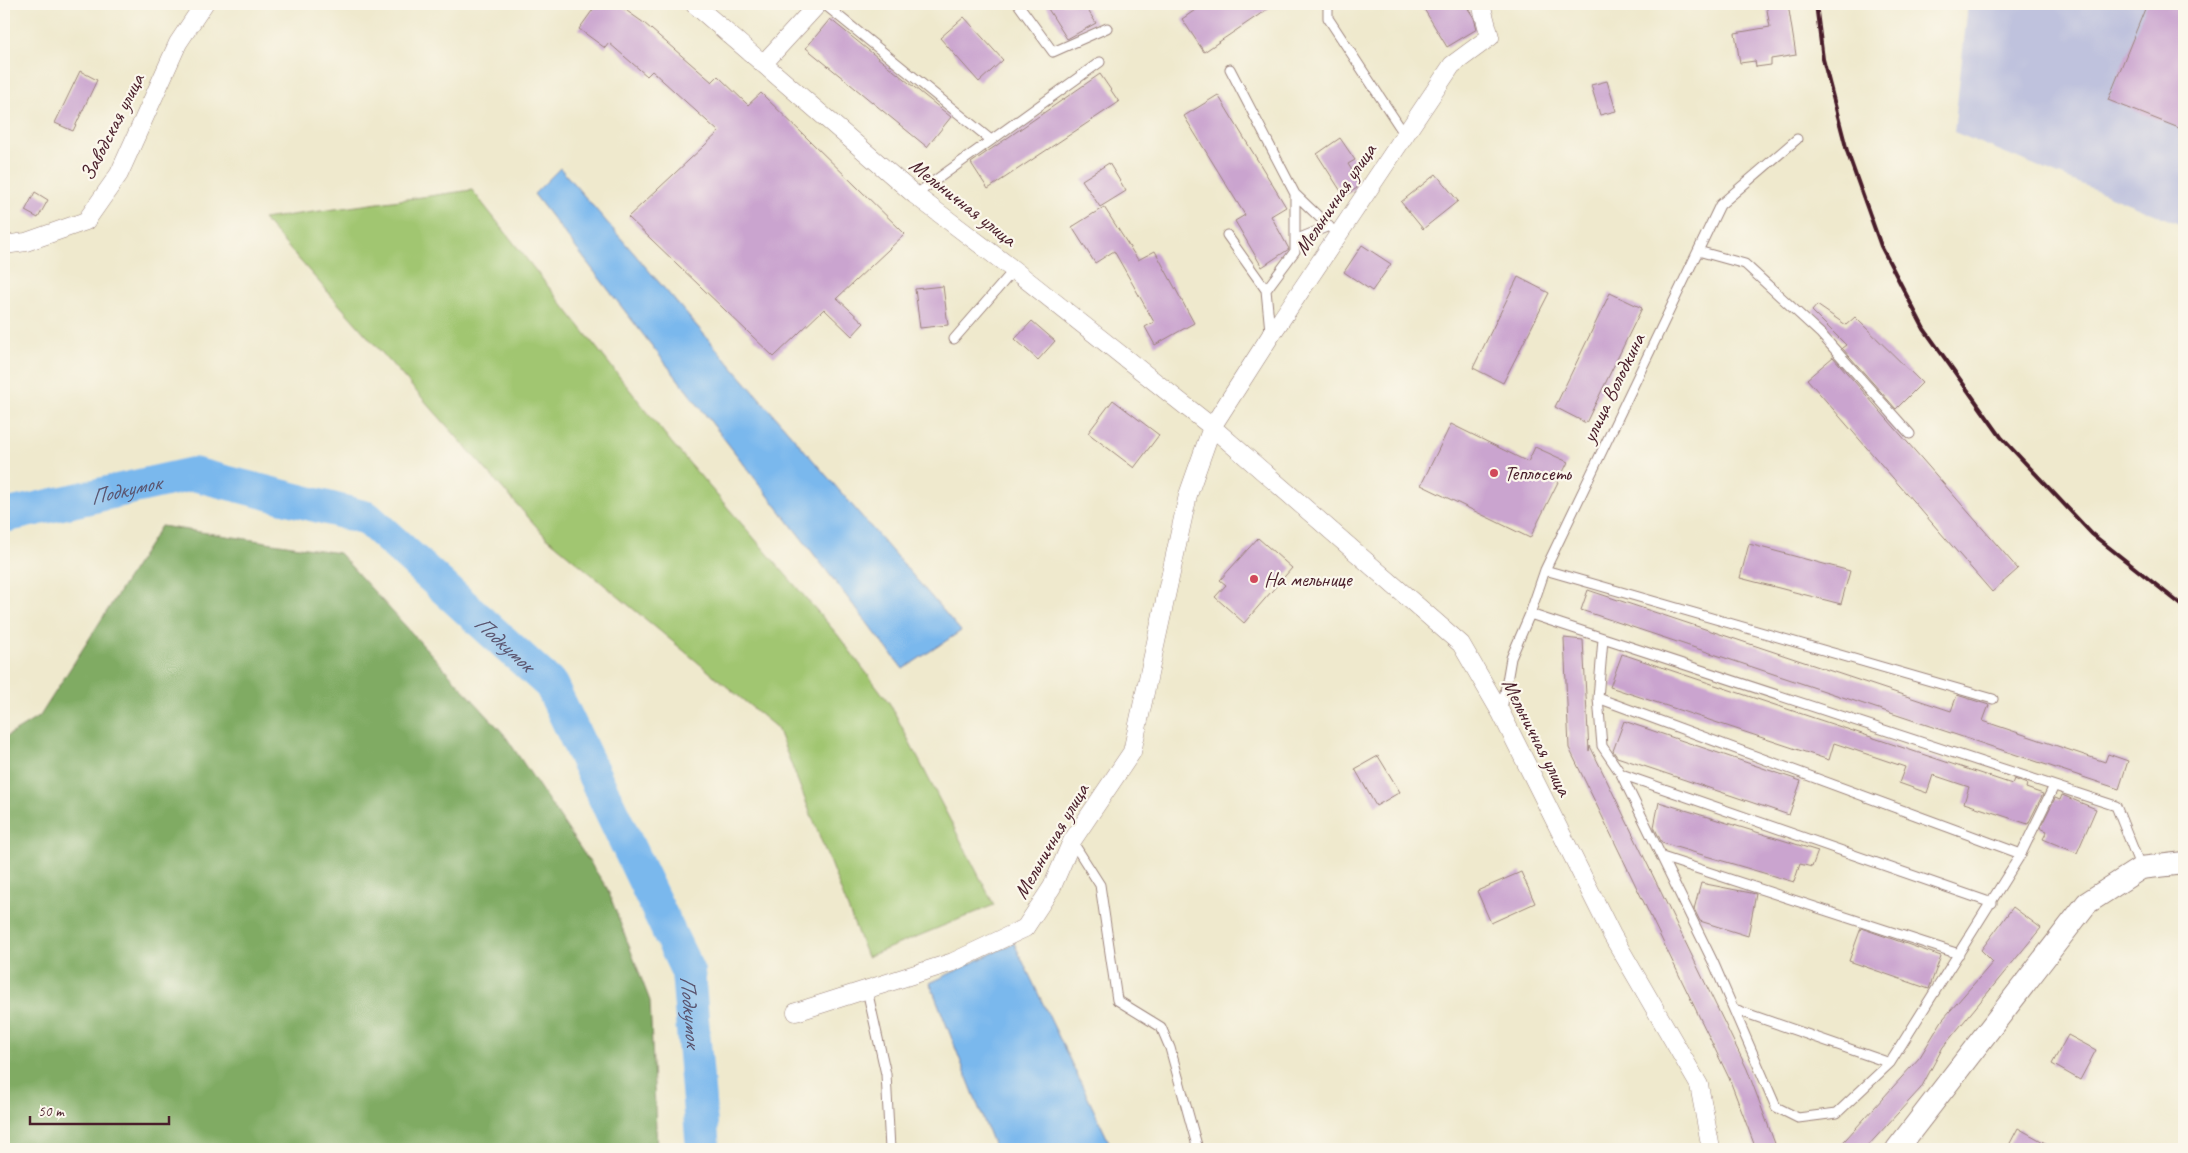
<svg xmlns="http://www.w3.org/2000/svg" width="2188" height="1153" font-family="Caveat,sans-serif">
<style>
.industrial{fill:#bfc2dd}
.green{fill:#a1c671;stroke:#76724e}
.forest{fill:#80ab63;stroke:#656547}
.water{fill:#7ab8ed;stroke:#626c8c}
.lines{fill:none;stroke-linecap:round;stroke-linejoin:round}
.river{stroke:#7ab8ed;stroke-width:34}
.building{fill:#caa4cf}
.service-casing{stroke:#9c847c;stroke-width:11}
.minor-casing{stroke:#9c847c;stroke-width:19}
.tertiary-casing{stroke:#9c847c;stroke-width:24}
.service{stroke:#fff;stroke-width:9}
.minor{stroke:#fff;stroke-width:18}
.tertiary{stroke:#fff;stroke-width:22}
.rail{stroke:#4a1f2b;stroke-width:4}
.poi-dot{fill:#d1495b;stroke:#fbf7ec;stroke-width:2}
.labels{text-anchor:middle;stroke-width:4.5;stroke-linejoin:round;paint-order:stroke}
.street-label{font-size:21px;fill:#4a1f2b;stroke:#fbf7ec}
.poi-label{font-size:21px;fill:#4a1f2b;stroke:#fbf7ec;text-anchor:start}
.water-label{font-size:22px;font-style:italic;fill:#5b556f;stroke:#fbf7ec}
</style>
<rect width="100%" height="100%" fill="#fbf7ec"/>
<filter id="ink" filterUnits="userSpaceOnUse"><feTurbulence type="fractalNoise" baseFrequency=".02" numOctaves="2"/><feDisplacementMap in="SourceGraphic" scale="10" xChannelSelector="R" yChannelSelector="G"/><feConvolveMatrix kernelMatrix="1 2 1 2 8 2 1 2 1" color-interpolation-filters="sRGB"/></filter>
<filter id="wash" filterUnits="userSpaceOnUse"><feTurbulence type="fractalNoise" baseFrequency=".0096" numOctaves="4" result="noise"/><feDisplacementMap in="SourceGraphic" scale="20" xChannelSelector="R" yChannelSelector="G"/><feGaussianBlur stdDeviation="1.12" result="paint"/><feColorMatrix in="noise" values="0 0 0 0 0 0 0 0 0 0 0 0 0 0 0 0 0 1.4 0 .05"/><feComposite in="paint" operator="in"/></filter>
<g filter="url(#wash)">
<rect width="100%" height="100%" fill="#efe9cd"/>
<path class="industrial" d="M1968 4H2184V226L1954 132Z"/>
<path class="green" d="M472 190 671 442 837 634 890 704 994 905 867 957 777 728 544 535 263 219Z"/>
<path class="forest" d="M161 526 339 553 504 734 607 888 650 1001 657 1149H4V738L40 716Z"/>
<path class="water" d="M560 168 961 631 903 669 534 194Z
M1014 943 1111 1146 1104 1149H995L930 983Z"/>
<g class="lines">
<path class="river" id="s1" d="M4 516 193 474 367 518 551 685 688 972 703 1149"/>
</g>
<g id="blocks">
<path class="building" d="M597 4H617L644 23 712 82 718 76 748 105 761 93 905 234 837 298 864 323 852 336 824 309 774 357 628 217 719 132 652 71 647 76 609 43 605 48 579 29Z
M1045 4H1084L1096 23 1067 39Z
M1204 4H1275L1204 52 1182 19Z
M1421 4H1465L1474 18 1477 29 1447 47Z
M1766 4H1788L1796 55 1771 59V65L1756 67 1755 61 1740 63 1735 33 1770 27Z
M2147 4H2184V130L2108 100Z
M964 17 1003 60 979 82 940 38Z
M830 19 951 117 927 147 806 48Z
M80 71 97 80 73 131 55 123Z
M1100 74 1119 102 988 189 971 163Z
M1607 81 1616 111 1600 115 1591 85Z
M1218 95 1286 207 1271 216 1289 249 1262 267 1235 221 1245 215 1184 116Z
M1340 138 1355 160 1348 164 1360 183 1357 188 1344 196 1317 154Z
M1109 163 1126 191 1100 207 1082 180Z
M1436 174 1458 201 1423 229 1401 202Z
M35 192 48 200 38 218 25 211Z
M1104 207 1138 260 1155 251 1194 323 1155 345 1145 327 1154 322 1114 251 1095 263 1072 227Z
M1362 245 1391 264 1372 291 1344 272Z
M1518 277 1549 293 1503 383 1473 368Z
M943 286 948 325 920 328 915 289Z
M1610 293 1642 308 1586 423 1555 407Z
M1817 305 1846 325 1855 317 1922 383 1896 409 1842 348 1846 345 1812 311Z
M1032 321 1055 341 1038 360 1015 339Z
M1833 357 2018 569 1992 592 1807 379Z
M1113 400 1159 435 1134 468 1088 433Z
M1451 424 1528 462 1535 447 1568 462 1530 538 1421 485Z
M1258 538 1292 568 1244 623 1215 597 1226 585 1220 580Z
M1749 544 1850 571 1841 604 1740 578Z
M1588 590 1951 711 1957 695 1989 705 1983 721 2105 762 2108 754 2128 761 2119 789 1581 610Z
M1564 638 1583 640 1589 751 1590 746 1747 1069 1777 1149H1756L1729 1078 1569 748Z
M1622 654 2012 784 2014 779 2027 784 2026 788 2043 794 2028 824 1964 803 1969 787 1933 775 1927 793 1899 783 1905 767 1834 743 1829 760 1610 687Z
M1624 721 1801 781 1789 815 1617 757 1613 751Z
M1378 756 1400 792 1376 806 1355 769Z
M2062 795 2096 809 2077 853 2043 839 2047 831 2040 828 2055 798 2060 800Z
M1659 802 1818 851 1812 867 1800 864 1794 882 1662 843 1654 827Z
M1521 872 1535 903 1491 923 1477 891Z
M1701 883 1756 894 1748 936 1700 921 1694 909Z
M2013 907 2041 928 1943 1047 1921 1088 1865 1149H1837L1920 1057 1943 1019 1993 962 1981 950Z
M1861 928 1941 956 1929 989 1849 961Z
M2068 1035 2096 1050 2080 1080 2052 1064Z
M2018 1128 2056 1149H2007Z"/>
</g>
</g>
<g filter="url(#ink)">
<use href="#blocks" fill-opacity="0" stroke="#9c847c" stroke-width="1"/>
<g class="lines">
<defs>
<path id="service" d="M824 4 991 140
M1018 4 1053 52 1107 28
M1328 4V18L1405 135
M1230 69 1295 194 1338 235
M915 195 1100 62
M1227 235 1266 290
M1295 240 1329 226
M1698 251 1745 264 1821 334 1910 434
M1270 331 1266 290 1295 251V194
M954 339 1014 270
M1545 570 1993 699
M1530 614 2116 806 2141 868
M1603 639 1598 698 1602 746 1621 774 1714 964 1776 1107 1798 1118 1837 1113 1890 1063 2021 854 2054 786
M1598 698 2021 854
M1502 710 1511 658 1530 614 1545 570 1720 205 1797 139
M1621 774 1992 903
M1072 841 1100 885 1117 1000 1161 1027 1170 1048 1198 1149
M1662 857 1959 954
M867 990 886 1074 890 1149
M1737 1010 1890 1063"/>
<path id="minor" d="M694 4 915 195 1014 270 1212 427 1461 644 1501 713 1612 935 1699 1085 1711 1149
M763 64 818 4
M4 245 26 242 86 221 119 174 178 43 204 4
M796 1012 953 962 1025 928 1052 887 1072 841 1132 752 1188 495 1212 427 1271 335 1452 65 1490 37 1481 4"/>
<path id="tertiary" d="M1897 1149 2087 903 2141 868 2184 863"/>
</defs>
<use href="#service" class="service-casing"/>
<use href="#minor" class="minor-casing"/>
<use href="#tertiary" class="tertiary-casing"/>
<use href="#service" class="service"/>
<use href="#minor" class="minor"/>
<use href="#tertiary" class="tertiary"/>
<path class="rail" d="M1816 4 1823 59 1847 151 1881 246 1924 329 2001 437 2092 534 2184 607"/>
</g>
</g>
<g class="poi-dot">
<circle cx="1494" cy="473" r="5"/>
<circle cx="1254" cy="579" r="5"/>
</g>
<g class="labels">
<g class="street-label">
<text transform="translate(112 127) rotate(-63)" y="7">Заводская улица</text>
<text transform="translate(1335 199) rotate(-56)" y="7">Мельничная улица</text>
<text transform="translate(963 202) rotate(38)" y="7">Мельничная улица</text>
<text transform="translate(1613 388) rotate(-64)" y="7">улица Володкина</text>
<text transform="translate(1537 737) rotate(63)" y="7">Мельничная улица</text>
<text transform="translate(1051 841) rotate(-60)" y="7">Мельничная улица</text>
</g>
<g class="poi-label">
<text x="1504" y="480">Теплосеть</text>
<text x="1264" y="586">На мельнице</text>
</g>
<g class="water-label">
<text dy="8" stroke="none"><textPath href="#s1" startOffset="124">Подкумок</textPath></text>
<text dy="8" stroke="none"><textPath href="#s1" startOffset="559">Подкумок</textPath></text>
<text dy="8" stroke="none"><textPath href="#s1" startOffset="979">Подкумок</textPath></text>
</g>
</g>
<rect width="2188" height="1153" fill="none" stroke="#fbf7ec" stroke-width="20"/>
<path d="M30 1116v8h139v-8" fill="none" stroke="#4a1f2b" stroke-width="2.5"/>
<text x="38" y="1116" font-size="15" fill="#4a1f2b" stroke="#fbf7ec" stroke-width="4" paint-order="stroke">50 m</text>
</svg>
